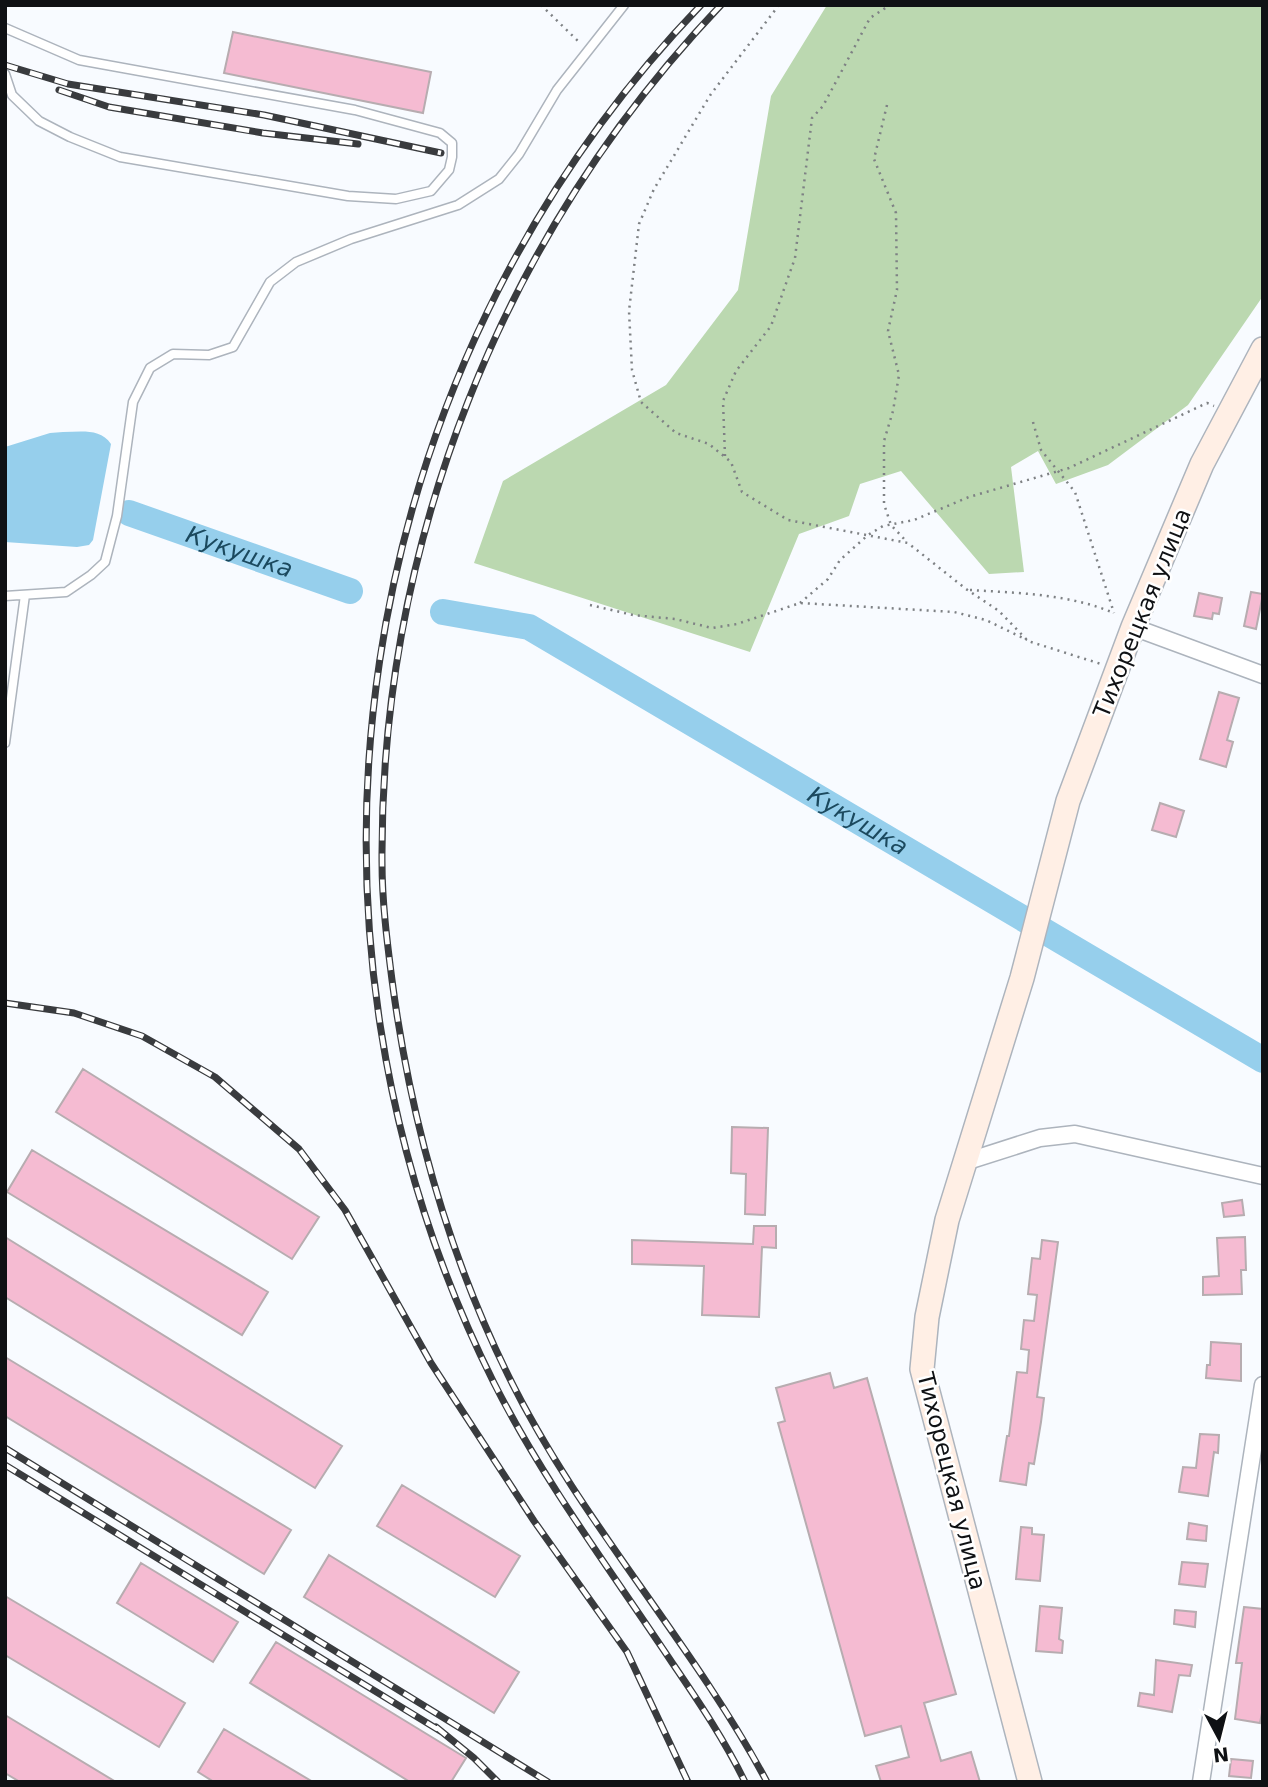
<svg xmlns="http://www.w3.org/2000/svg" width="1268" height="1787" font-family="'DejaVu Sans',sans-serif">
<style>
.green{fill:#bbd8b0}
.water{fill:#96cfec}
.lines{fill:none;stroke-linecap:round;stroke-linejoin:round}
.river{stroke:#96cfec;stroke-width:26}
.building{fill:#f5bbd2;stroke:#b7acb0;stroke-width:2}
.lane-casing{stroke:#adb4bd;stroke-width:11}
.street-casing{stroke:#adb4bd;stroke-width:19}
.secondary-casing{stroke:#adb4bd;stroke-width:26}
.path{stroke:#7e8184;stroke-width:2.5;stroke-dasharray:2 5;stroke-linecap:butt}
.lane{stroke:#fff;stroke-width:8}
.street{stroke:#fff;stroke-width:16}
.secondary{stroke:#ffefe5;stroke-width:23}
.rail-casing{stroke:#393b3e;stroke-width:7}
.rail{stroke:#fff;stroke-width:4.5;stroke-dasharray:13;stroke-linecap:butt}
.labels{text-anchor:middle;stroke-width:5;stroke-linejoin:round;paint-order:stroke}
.street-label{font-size:23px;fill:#0f1114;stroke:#fff}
.water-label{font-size:24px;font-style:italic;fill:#1b495e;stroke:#fff}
</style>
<rect width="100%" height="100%" fill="#f8fbff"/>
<path class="green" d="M827 5H1263V296L1188 405 1108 465 1056 484 1038 451 1011 467 1024 572 989 574 901 471 860 484 849 516 799 534 750 652 474 563 503 481 666 385 738 290 771 96Z"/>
<path class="water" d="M63 432C81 432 100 428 111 444L93 540 89 545 77 547 5 542V447L50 433Z"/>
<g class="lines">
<g class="river">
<path id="s1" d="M129 513 350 591"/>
<path id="s2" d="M443 612 529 627 1263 1060"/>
</g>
</g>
<path class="building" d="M233 32 431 72 423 113 224 73Z
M1251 592 1263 594 1256 629 1244 626Z
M1199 593 1222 598 1219 614 1213 613 1212 619 1194 616Z
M1219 692 1239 698 1227 740 1233 742 1226 767 1200 759Z
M1160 803 1184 811 1176 837 1152 830Z
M83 1069 319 1217 292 1259 56 1112Z
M732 1127 768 1128 765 1215 745 1214 746 1174 731 1173Z
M32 1150 268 1292 242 1335 7 1192Z
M1242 1200 1244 1215 1224 1217 1222 1203Z
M754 1226H776V1248L762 1247 759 1317 702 1315 704 1266 632 1264V1240L753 1244Z
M5 1237 342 1446 315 1488 5 1297Z
M1245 1237 1246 1270H1241L1242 1294 1203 1295V1277L1219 1276 1217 1238Z
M1042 1240 1058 1242 1037 1397 1044 1398 1041 1422 1034 1464 1029 1463 1026 1485 1000 1481 1007 1436H1009L1017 1372 1027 1373 1029 1350 1021 1349 1024 1320 1034 1321 1037 1295 1028 1294 1032 1258 1040 1259Z
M1211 1342 1241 1344V1381L1206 1378 1207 1365H1210Z
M5 1357 291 1530 264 1574 5 1416Z
M830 1373 834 1388 867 1378 956 1694 924 1703 941 1761 971 1752 980 1782H881L876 1766 909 1757 901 1726 865 1736 778 1423 785 1421 776 1388Z
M1200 1434 1219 1435 1218 1453 1214 1452 1208 1496 1179 1492 1183 1467 1196 1468Z
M402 1485 520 1556 495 1597 377 1526Z
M1189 1523 1207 1526 1206 1541 1187 1539Z
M1021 1527 1032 1528V1534L1044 1535 1040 1581 1016 1579Z
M329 1555 519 1672 494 1713 304 1597Z
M1182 1562 1208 1564 1205 1587 1179 1584Z
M141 1563 238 1622 213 1662 117 1603Z
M5 1596 185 1703 159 1747 5 1655Z
M1040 1606 1062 1608 1059 1639 1063 1641 1062 1653 1036 1651Z
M1244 1607 1263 1609V1708L1260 1723 1235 1719 1242 1663H1236Z
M1175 1610 1196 1612 1195 1627 1174 1624Z
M276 1642 466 1758 451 1782H410L250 1683Z
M1156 1660 1192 1665 1190 1676 1179 1675 1172 1712 1138 1706 1140 1693 1154 1695Z
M5 1715 116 1782H20L5 1773Z
M224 1729 313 1782H214L198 1772Z
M1231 1759 1253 1761 1251 1778 1229 1776Z"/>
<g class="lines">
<defs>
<path id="lane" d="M5 28 79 60 355 110 440 133 452 143V157L449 170 431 191 396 199 348 196 120 157 70 137 39 121 12 95 5 74
M5 596 66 592 91 575 105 562 117 516 133 402 150 368 173 354 209 355 233 347 270 282 296 262 351 239 458 205 499 179 519 154 557 90 624 5
M5 743 25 595"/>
<path id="street" d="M1133 627 1263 675
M965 1162 1040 1138 1075 1134 1263 1176
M1201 1782 1263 1385"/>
<path id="secondary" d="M1030 1782 922 1369 927 1317 947 1220 1022 978 1068 801 1133 627 1202 464 1263 349"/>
</defs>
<use href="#lane" class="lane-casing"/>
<use href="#street" class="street-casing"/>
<use href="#secondary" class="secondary-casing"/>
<path class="path" d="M541 5 579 42
M779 5 711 94 654 189 639 224 629 311 632 370 641 402 676 433 709 444 731 462 742 492 788 520 908 543 966 589 999 611 1028 641 1101 664
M887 105 874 159 896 213 897 290 888 331 899 375 893 411 884 441V504L891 525 907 542
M1033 422 1041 450 1075 492 1114 613
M725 456 723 401 736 371 771 326 795 258 812 118 823 106 870 18 890 5
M970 590C1018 593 1069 594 1114 613
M800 603 828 579 840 560 868 535 883 526 914 520 969 497 1069 468 1207 403 1214 406
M590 605 633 615 675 619 712 628 737 624 800 603 954 612 986 620 1027 640"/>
<use href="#lane" class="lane"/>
<use href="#street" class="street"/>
<use href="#secondary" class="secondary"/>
<defs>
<path id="rail" d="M701 5C348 372 266 928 494 1383 544 1482 612 1572 673 1664 699 1702 725 1741 745 1782
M721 5C501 236 380 544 382 862 382 901 387 941 392 980 410 1117 447 1251 508 1375 579 1520 691 1640 767 1782
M5 65 68 84 264 115 441 153
M59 90 109 107 263 133 358 144
M5 1003 74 1013 142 1036 215 1077 299 1149 345 1210 431 1363 534 1521 627 1652 688 1782
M5 1448 548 1782
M5 1465 442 1732
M436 1727 474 1758 498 1782"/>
</defs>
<use href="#rail" class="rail-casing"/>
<use href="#rail" class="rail"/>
</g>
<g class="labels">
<g class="street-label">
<text transform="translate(1142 613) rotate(-68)" y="8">Тихорецкая улица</text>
<text transform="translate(952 1481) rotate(76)" y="8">Тихорецкая улица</text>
</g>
<g class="water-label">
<text dy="8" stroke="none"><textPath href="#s1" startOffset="117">Кукушка</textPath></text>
<text dy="8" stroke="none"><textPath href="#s2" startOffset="469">Кукушка</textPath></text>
</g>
</g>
<rect width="1268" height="1787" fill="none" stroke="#0f1114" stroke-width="14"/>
<g transform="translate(1219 1738) rotate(173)" stroke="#ffffff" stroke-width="5" paint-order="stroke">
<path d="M0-5L12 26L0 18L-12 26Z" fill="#0f1114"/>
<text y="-10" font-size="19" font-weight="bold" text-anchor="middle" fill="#0f1114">N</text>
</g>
</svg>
